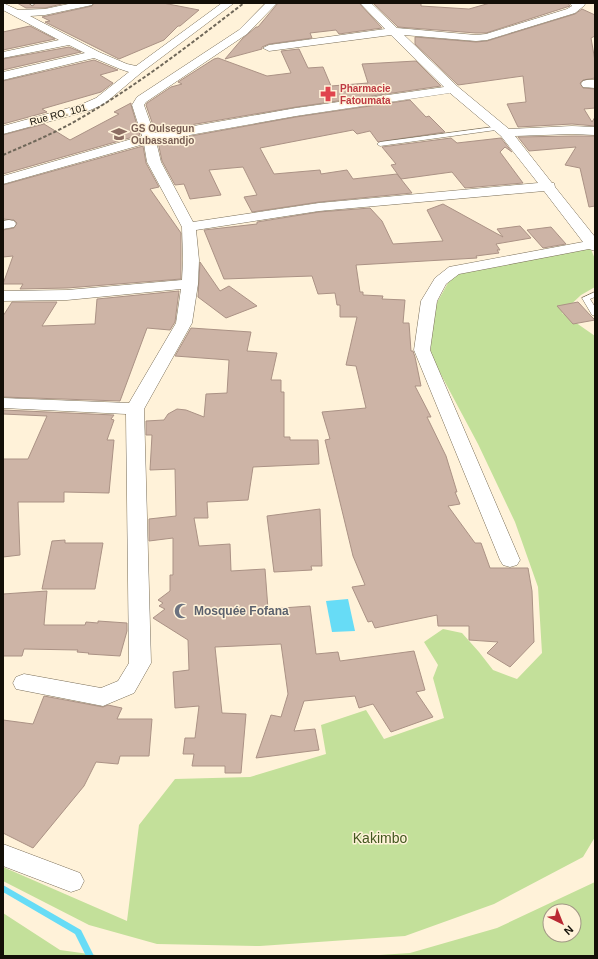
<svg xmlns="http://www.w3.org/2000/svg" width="598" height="959" font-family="Helvetica,sans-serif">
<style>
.green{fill:#c3e09a;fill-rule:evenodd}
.water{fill:#67dcf6}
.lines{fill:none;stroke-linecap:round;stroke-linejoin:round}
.stream{fill:#67dcf6;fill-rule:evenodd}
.building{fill:#cdb4a6;stroke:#ab9285}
.service-casing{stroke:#7a6e58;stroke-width:1}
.minor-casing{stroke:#7a6e58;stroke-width:1}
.service{fill:#fff;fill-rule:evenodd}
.minor{fill:#fff;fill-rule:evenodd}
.rail{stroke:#6f6759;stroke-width:2;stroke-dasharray:3.5 2;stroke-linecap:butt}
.labels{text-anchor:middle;stroke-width:3;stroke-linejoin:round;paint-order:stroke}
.far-health-label{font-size:10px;font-weight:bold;fill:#be3a42;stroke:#fff2d9;text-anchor:start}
.far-street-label{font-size:10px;fill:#130f07;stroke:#fff2d9}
.far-education-label{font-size:10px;font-weight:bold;fill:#785e54;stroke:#fff2d9;text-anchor:start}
.worship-label{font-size:12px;font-weight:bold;fill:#5b616d;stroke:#fff2d9;text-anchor:start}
.near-park-label{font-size:14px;fill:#43571f;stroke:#fff2d9}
</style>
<rect width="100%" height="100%" fill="#fff2d9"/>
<path class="green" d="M590 247 595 259V287L581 295 562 313 595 336V837L583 857 494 904 405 936 260 946 157 944 89 925 3 881V867L127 921 139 825 175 779 250 777 326 754 321 725 366 710 384 739 444 718 433 678 438 665 424 642 443 629 462 633 479 652 493 670 517 679 542 653 538 587 515 522 478 444 430 354 435 306 453 274Z
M595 882V956H364L410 953 497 928ZM550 911H574V935H550Z
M3 913 60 950 103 956H3Z"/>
<path class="water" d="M348 599 355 631 332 632 326 601Z"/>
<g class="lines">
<path class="stream" d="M3 885 81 930 94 956H86L75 934 3 892Z"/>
</g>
<path class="building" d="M17 3H28L33 6 36 3H66L45 8H26Z
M94 3H163L199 10 180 26H178L164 40 119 59 45 22 50 21 42 17 92 6Z
M278 3H359L382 28 339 34 336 30 310 33 312 38 269 44 262 47V49L225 59 242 39 256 27H258Z
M373 3H421V6L469 9 490 3H568L570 6 486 33H476L398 27Z
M582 9 595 15V36L591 38 595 61V78L583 80 580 83 583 88 595 89V108L584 109 592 122 595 117V126L572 124 518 127 507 104 526 102 523 76 458 85 415 44V37L476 42 487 41 575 14Z
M30 26 55 39 3 50V32Z
M69 47 81 52 3 70V59Z
M299 49 308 68 323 67 331 86 368 83 362 64 416 61 441 86 296 107 155 131 146 105 147 103 171 87 182 84 178 82 214 59 218 58 267 76 291 73 281 51Z
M94 60 118 70 100 75 113 83 101 92 42 109 47 112 3 124V81Z
M410 100 426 117 429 116 445 132 378 142 370 131 357 134 353 130 260 148 274 174 320 170 321 174 347 170 353 179 397 174 412 193 319 202 252 212 244 197 257 195 243 167 209 170 221 195 190 199 184 184 175 185 162 161 158 142 296 117Z
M131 103V105L140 135 3 174V135L44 124 70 140 119 114 114 112Z
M572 136H595V206L589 207 580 168 565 165 576 147 529 151 518 137Z
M451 138 457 143 501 138 512 152 505 147 500 152 523 183 465 188 452 172 401 179 391 165 396 164 382 147Z
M143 146 146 163 159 187 150 189 181 233V279L67 288 20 289 23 284H3L13 256 3 257V230L14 228 17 223 14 220 3 219V185Z
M443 204 503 237 497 229 520 226 531 238 496 244 500 250H497L499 253 476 256 477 258 356 265 360 292H363V295L383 296 382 299 405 300 403 323H409L411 351H413L415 357 421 386H415L431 417H427L446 456 457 492H455L460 504 448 506 475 543H481L490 568H528L532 591 534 642 510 667 487 653 498 642 469 640V626H438L437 615 375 628 372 621 368 622 352 587 365 585 353 556 325 440 330 439 322 412 366 408 356 366 346 365 357 317H340V305H337L335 293 318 294 312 276 224 279 204 230 257 224V222L319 212 370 208 382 221 393 244 443 241 427 210Z
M551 227 566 244 543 248 527 230Z
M200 262 220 291 229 286 257 306 226 318 198 297Z
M179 291 175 322 170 330 147 328 120 401 3 397V316L12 302H57L42 326 92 324H95L97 299Z
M578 302 591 316 595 320 573 324 557 306Z
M191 328 251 332 247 351 277 353 271 380H281V392H284V437H290V440H318L319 464 253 467 248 500 207 502 208 518H194L199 546 230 544 231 571 265 569 268 609 310 606 316 654 338 652 340 661 414 651 425 690 416 692 433 717 391 732 373 704 359 708 355 696 304 701 294 731 315 729 319 750 256 758 271 715 281 717 288 694 281 644 215 647 222 713 246 714 241 773H225V766H192L194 754H183L185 738H195L199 706 175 708 173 672 189 670 188 640 153 618 165 609 159 606 163 603 158 600 170 591V575H173V538L149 541V519L176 516 175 469 150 470 152 435H146V421L164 420 168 414 177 409 186 410 204 417 206 394 227 393 229 360 175 356Z
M3 410 114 415 111 419 114 420 107 440H114L109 493 64 492V502H18L20 555 3 557V459H28L47 416 3 414Z
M320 509 322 566H311L312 570 274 572 267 516Z
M65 540V543H103L95 589H42L52 541Z
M47 591 44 625H85L86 622 98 623V621L127 623V631L120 656 88 654 89 653 77 652 78 650 24 649 22 656H3V594Z
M44 696 103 707 108 705 122 708 117 719H152L149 756H120L118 764 96 762 84 786 33 848 3 833V720L33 724Z"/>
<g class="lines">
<defs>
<path id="service" d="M29 3H34V4L32 5Z
M501 126 504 128 503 129 380 146 377 144 380 142Z
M595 292V297L590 299 595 307V315H592L582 298Z"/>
<path id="minor" d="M3 3 18 10 45 9 73 3H93L92 5 45 15 30 16 99 52 127 64 136 66 222 3H234L142 72 104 104 88 111 3 134V126L80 105 96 98 129 72 120 69 94 58 3 80V72L85 53 69 45 3 58V52L59 40 3 10Z
M266 3H277L247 34 146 102 144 105 154 133 296 108 444 87 391 35 269 51 263 48 269 45 385 29 360 3H371L397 28 476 35 486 34 567 9 572 6 570 3H584L585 5 575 13 487 40 476 41 404 35 457 86 509 129 572 126 595 127V135L572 134 515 136 552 183H554L555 187 595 237V251L589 249 459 274 446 284 437 301 430 350 520 560 517 565 510 567 503 565 500 560 414 350 421 301 435 278 449 267 583 242 544 191 319 211 196 230 199 260 198 284 192 323 144 409 151 663 134 693 103 706 16 689 13 683 16 677 24 674 101 688 118 681 129 663 126 414 3 408V398L129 403 176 323 181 289 67 300 3 301V291L67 290 182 280 183 260 182 227 147 162 144 144 3 184V176L142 136 132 105 137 97 239 30ZM450 93 501 136 538 183 319 203 193 222 161 162 156 141 296 116Z
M587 80H595V88L583 87 581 84 583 81Z
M9 220 14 221 16 224 14 227 3 229V221Z
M3 844 80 873 84 881 80 889 71 892 3 866Z"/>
</defs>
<use href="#service" class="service-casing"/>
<use href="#minor" class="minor-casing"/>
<use href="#service" class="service"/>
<use href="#minor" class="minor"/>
<path class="rail" d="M3 155C26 145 50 135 72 123 133 89 189 45 244 3"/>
</g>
<defs>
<symbol id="pharmacy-bare" viewBox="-9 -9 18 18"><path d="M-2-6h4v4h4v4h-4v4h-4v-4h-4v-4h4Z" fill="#e0444e" stroke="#fff2d9" stroke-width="2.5" paint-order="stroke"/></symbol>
<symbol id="school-bare" viewBox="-9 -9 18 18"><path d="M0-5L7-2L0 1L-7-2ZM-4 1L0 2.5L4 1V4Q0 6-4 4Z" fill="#8d6e63" stroke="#fff2d9" stroke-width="2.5" paint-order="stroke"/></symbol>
<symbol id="mosque-bare" viewBox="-9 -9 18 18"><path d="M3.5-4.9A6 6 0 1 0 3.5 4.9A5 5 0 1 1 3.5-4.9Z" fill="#6b7280" stroke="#fff2d9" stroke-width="2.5" paint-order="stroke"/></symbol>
</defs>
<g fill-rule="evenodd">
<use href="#pharmacy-bare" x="317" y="83" width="22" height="22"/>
<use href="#school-bare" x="108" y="123" width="22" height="22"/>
<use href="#mosque-bare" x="171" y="600" width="22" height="22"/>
</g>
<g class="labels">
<g class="far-health-label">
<text x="340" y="92">Pharmacie<tspan x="340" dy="12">Fatoumata</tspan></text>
</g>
<g class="far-street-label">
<text transform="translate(58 114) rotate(-15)" y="4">Rue RO. 101</text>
</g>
<g class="far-education-label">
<text x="131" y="132">GS Oulsegun<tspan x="131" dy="12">Oubassandjo</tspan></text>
</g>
<g class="worship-label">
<text x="194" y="615">Mosquée Fofana</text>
</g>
<g class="near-park-label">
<text x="380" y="843">Kakimbo</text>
</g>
</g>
<rect width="598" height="959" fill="none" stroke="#130f07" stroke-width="8"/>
<g transform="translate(562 923) rotate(137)"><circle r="19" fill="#fff2d9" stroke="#a19785"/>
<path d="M0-3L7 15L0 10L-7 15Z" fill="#b92933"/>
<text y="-6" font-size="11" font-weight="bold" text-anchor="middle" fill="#130f07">N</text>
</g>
</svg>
